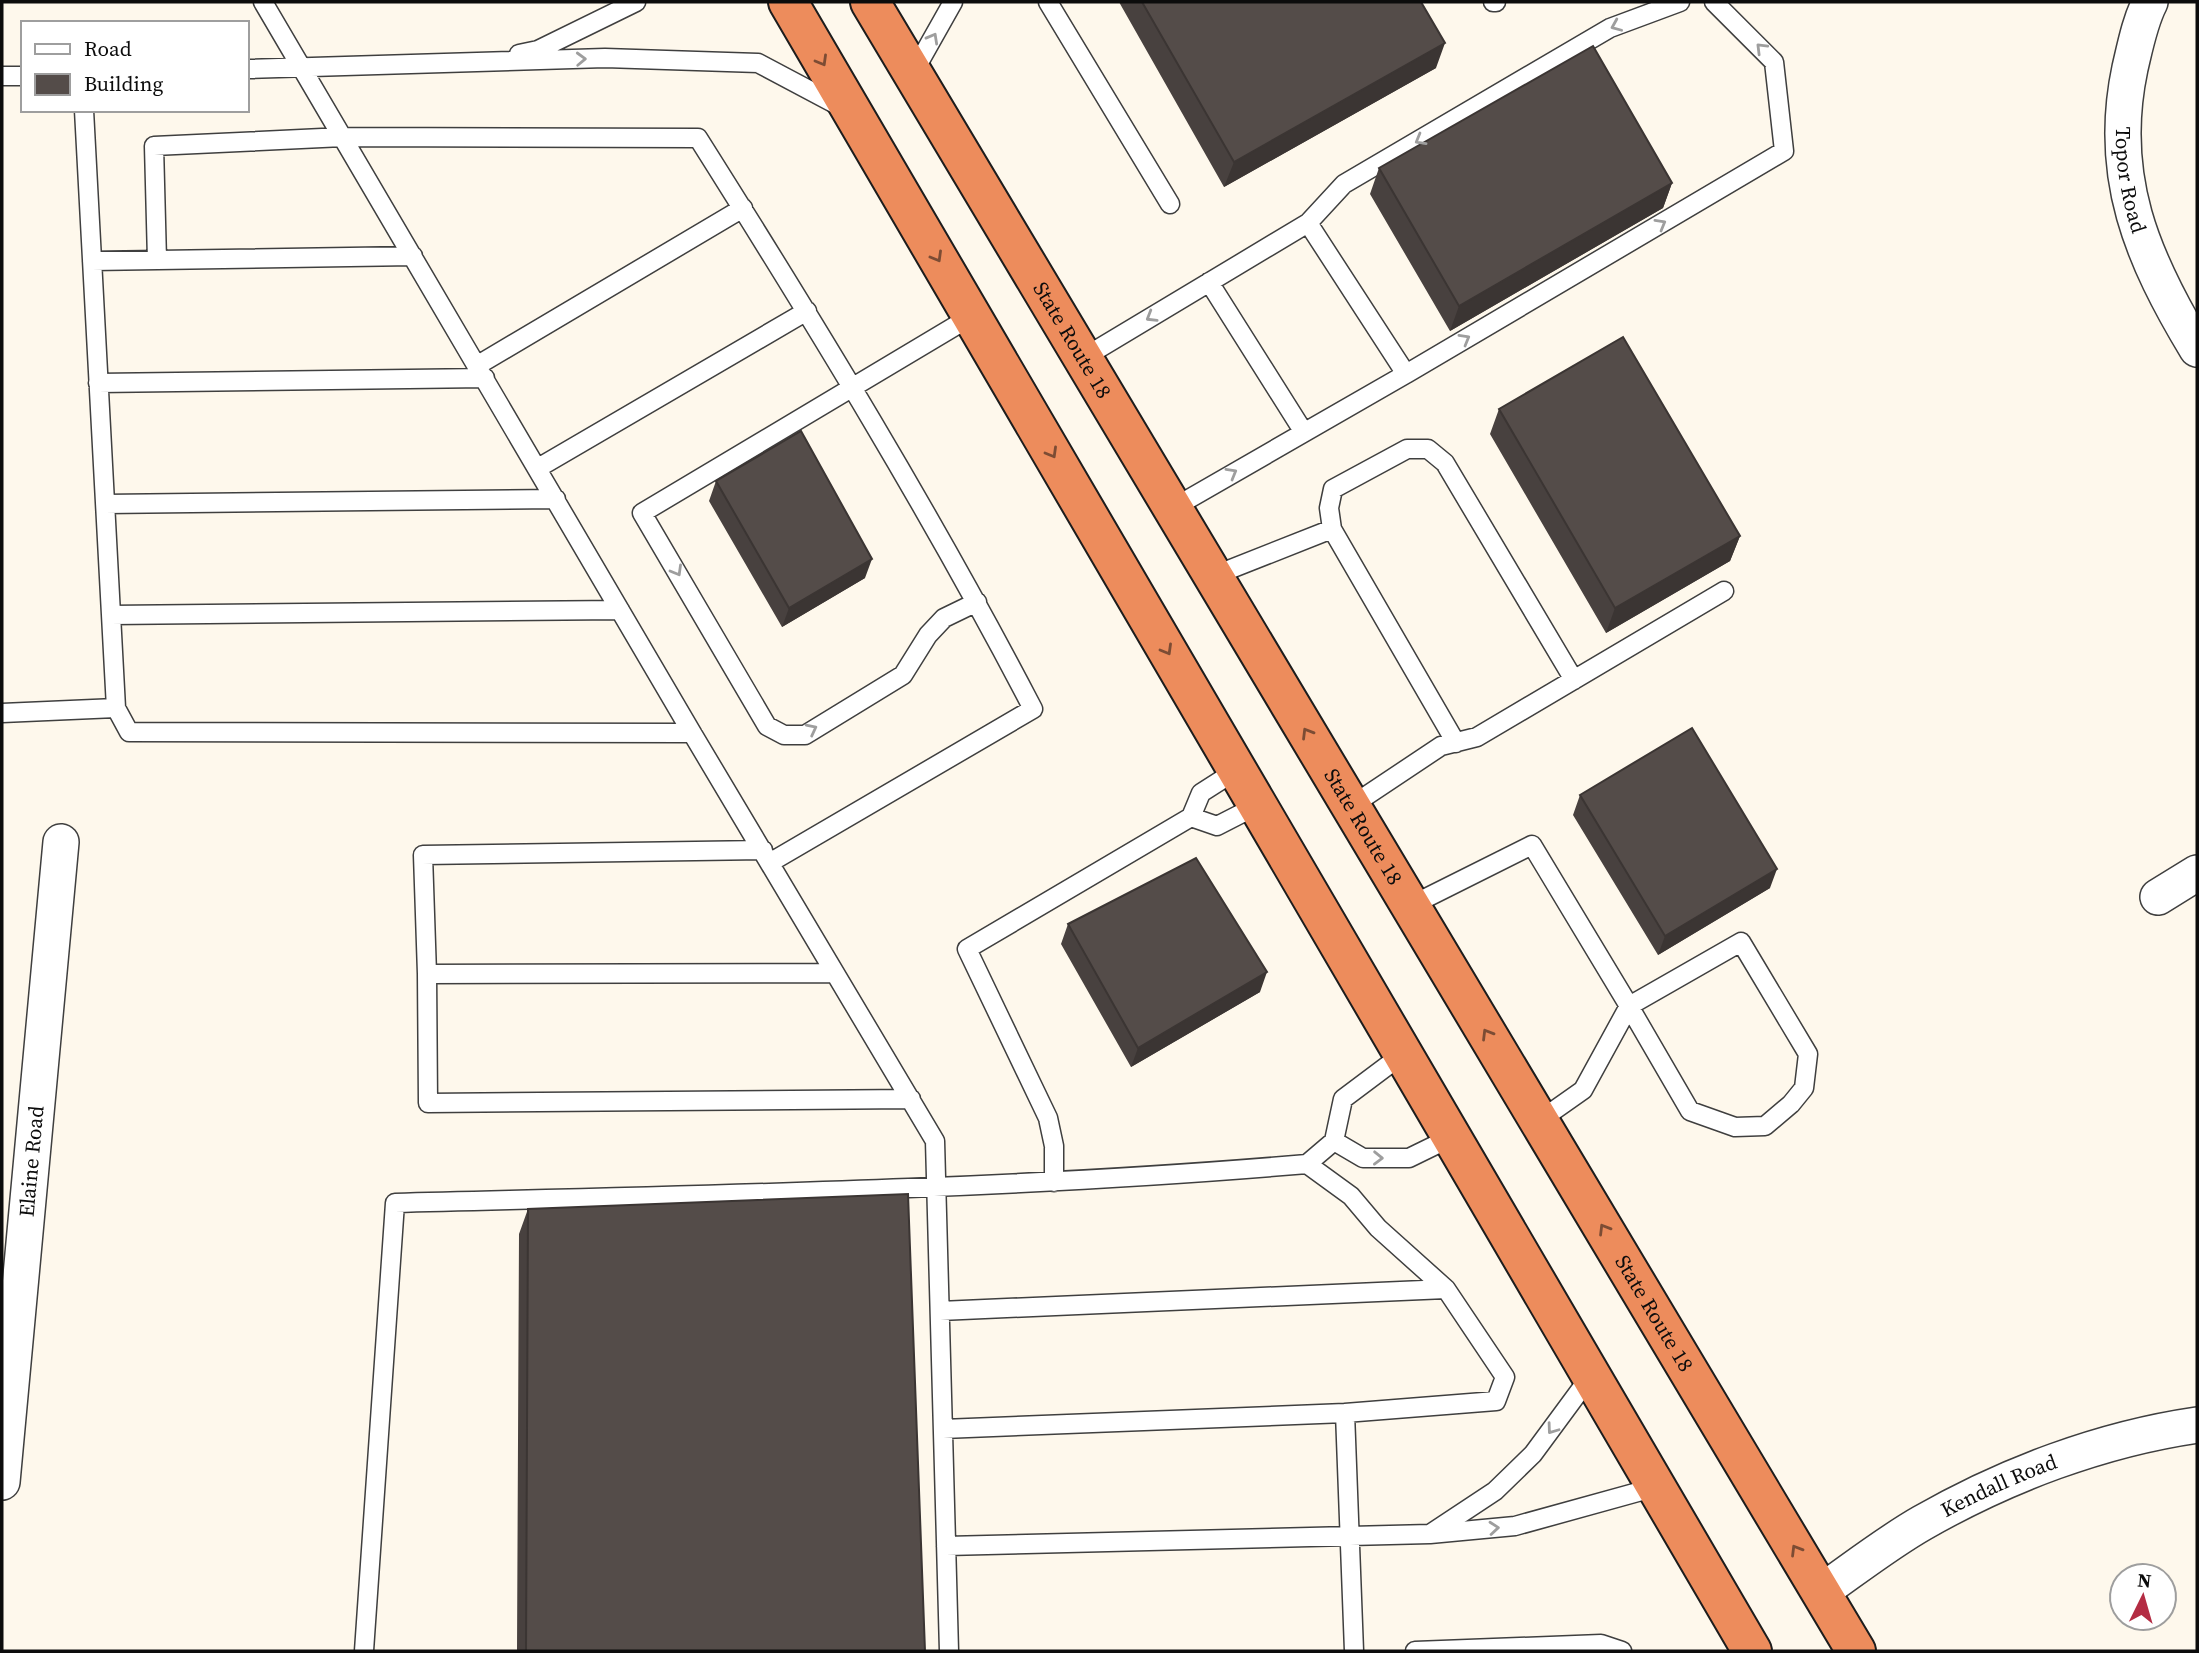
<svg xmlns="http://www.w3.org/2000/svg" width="2199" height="1653" font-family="'Source Serif 4',serif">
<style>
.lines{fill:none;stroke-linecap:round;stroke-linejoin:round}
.lane-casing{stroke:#3f3f3f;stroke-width:21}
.street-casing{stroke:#3f3f3f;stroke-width:38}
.highway-casing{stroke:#1d1d1d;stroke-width:42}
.lane{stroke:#fff;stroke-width:18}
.street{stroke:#fff;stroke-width:35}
.highway{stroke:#ed8c5c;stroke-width:38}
.wall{fill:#48413f}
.shaded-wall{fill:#3b3533}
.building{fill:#544c49;stroke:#3b3533;stroke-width:2}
.oneway{stroke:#9e9e9e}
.oneway2{stroke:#7c4c34}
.labels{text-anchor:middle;stroke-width:7;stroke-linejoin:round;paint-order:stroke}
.street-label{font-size:21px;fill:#0c0c0c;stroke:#fff}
</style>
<rect width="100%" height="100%" fill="#fef8ec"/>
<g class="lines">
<defs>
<path id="lane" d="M263 2 692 733 935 1141 949 1651
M1048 2 1170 204
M1493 2H1496
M519 54 538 50 636 2
M247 69 605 58 758 63 841 107
M913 73 953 2
M2 76H23
M1308 223 1344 184 1610 28 1680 2
M157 260 154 146 343 137 698 138C816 325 931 513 1033 709L771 862
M92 261 413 256
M1209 282 1303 431
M972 316 642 513 767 726 784 735H805L903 675 928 635 944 618 977 602
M1083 358 1308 223 1406 374 1173 508
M478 365 743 208
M1406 374 1784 151 1774 62 1714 2
M98 383 485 378
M538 468 807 311
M105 504 556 499
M1213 576 1332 529
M111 615 620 610
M116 708 129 732 692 733
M2 713 116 708 84 110
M1456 743 1332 529 1329 508 1333 489 1407 449H1428L1445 463 1574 680
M1237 770 1201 793 1191 817 1217 826 1258 805
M1351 806 1441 746 1477 737 1724 591
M1410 906 1532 845 1629 1006 1741 942 1808 1054 1804 1088 1791 1104 1765 1126 1735 1127 1690 1111 1629 1006 1583 1090 1539 1121
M834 973 427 974 428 1103 911 1099
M427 974 423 855 763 850
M1403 1054 1343 1099 1334 1141 1363 1158H1409L1452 1137
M1307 1164 1334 1141
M1054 1182V1146L1048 1118 967 949 1191 817
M940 1311 1446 1289
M1592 1374 1533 1454 1495 1491 1430 1534 1515 1526 1656 1487
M943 1429 1345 1413 1354 1651
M946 1546 1430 1534
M364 1651 395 1203C699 1195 1004 1190 1307 1164L1351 1196 1378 1228 1446 1289 1505 1377 1496 1401 1345 1413
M1415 1651 1601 1644 1622 1651"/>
<g id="street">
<path id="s1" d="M2150 2C2140 21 2135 47 2130 68 2107 176 2142 258 2197 349"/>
<path d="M2158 897 2197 873"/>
<path id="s2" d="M2 1482 61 842"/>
<path id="s3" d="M1821 1592C1854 1569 1887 1543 1922 1523 2006 1475 2101 1439 2197 1425"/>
</g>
<g id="highway">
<path d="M788 2 1752 1651"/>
<path id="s4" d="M870 2 1856 1651"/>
</g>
</defs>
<use href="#lane" class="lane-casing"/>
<use href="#street" class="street-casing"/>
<use href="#highway" class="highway-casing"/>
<use href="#lane" class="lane"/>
<use href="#street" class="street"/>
<use href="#highway" class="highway"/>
</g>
<path class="wall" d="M1119 2H1421L1436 68 1224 187Z
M1379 168 1672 183 1663 208 1450 331 1370 194Z
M1499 409 1740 536 1730 561 1606 633 1490 434Z
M716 481 865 578 782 627 709 501Z
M1580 795 1770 888 1658 955 1573 815Z
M1068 924 1260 992 1131 1067 1061 944Z
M528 1209 925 1651H517L519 1234Z"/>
<path class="shaded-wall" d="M1445 43 1436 68 1224 187 1234 162Z
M1672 183 1663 208 1450 331 1459 306Z
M1740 536 1730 561 1606 633 1615 608Z
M872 559 865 578 782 627 789 608Z
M1777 869 1770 888 1658 955 1665 936Z
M1267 972 1260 992 1131 1067 1138 1048Z"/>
<path class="building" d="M1142 2H1421L1445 43 1234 162Z
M1593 46 1672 183 1459 306 1379 168Z
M1623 337 1740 536 1615 608 1499 409Z
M801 431 872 559 789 608 716 481Z
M1692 728 1777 869 1665 936 1580 795Z
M1196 858 1267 972 1138 1048 1068 924Z
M908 1194 925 1651H526L528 1209Z"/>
<defs><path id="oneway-chevron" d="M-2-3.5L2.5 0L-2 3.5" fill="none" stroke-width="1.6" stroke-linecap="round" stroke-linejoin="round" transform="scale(1.75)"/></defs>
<g class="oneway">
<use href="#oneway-chevron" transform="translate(1616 26) rotate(157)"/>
<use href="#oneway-chevron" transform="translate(933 38) rotate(-61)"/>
<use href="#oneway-chevron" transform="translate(1761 48) rotate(-135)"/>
<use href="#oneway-chevron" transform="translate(581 59) rotate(-2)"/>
<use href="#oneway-chevron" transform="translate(1420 140) rotate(150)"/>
<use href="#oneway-chevron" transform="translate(1661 224) rotate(-30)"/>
<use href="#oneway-chevron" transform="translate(1151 317) rotate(149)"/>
<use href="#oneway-chevron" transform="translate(1465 339) rotate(-30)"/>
<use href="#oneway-chevron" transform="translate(1232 473) rotate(-30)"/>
<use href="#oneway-chevron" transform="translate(677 571) rotate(60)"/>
<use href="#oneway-chevron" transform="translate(812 729) rotate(-27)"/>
<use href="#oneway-chevron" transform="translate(1378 1158) rotate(1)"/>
<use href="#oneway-chevron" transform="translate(1552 1429) rotate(126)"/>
<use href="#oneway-chevron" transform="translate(1494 1528) rotate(-5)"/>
</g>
<g class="oneway2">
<use href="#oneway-chevron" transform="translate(822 61) rotate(60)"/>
<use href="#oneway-chevron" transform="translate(937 257) rotate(60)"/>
<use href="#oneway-chevron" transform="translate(1052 453) rotate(60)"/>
<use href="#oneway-chevron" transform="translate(1167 650) rotate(60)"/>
<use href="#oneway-chevron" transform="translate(1307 733) rotate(-121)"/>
<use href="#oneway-chevron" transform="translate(1487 1034) rotate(-121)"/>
<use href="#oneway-chevron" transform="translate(1604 1229) rotate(-121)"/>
<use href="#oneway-chevron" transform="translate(1796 1550) rotate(-121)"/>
</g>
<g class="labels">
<g class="street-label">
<text dy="7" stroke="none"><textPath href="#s1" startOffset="182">Topor Road</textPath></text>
<text dy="7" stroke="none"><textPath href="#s4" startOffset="394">State Route 18</textPath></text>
<text dy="7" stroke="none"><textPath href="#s4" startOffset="961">State Route 18</textPath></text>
<text dy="7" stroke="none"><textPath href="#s2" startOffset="322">Elaine Road</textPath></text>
<text dy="7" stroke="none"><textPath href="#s4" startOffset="1528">State Route 18</textPath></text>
<text dy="7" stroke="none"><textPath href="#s3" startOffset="208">Kendall Road</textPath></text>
</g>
</g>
<rect width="2199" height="1653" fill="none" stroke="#0c0c0c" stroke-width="7"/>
<rect x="21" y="21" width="228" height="91" fill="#ffffff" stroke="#9e9e9e" stroke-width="2"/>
<rect x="35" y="44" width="35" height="10" fill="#ffffff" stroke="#9e9e9e" stroke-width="2"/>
<text x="84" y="56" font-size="21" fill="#0c0c0c">Road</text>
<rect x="35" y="74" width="35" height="21" fill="#544c49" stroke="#9e9e9e" stroke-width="2"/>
<text x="84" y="91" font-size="21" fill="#0c0c0c">Building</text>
<g transform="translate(2143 1597) rotate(5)"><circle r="33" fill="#ffffff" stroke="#9e9e9e" stroke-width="2"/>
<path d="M0-5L12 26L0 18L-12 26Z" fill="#b42c43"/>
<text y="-10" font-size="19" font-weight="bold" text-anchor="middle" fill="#0c0c0c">N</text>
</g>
</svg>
